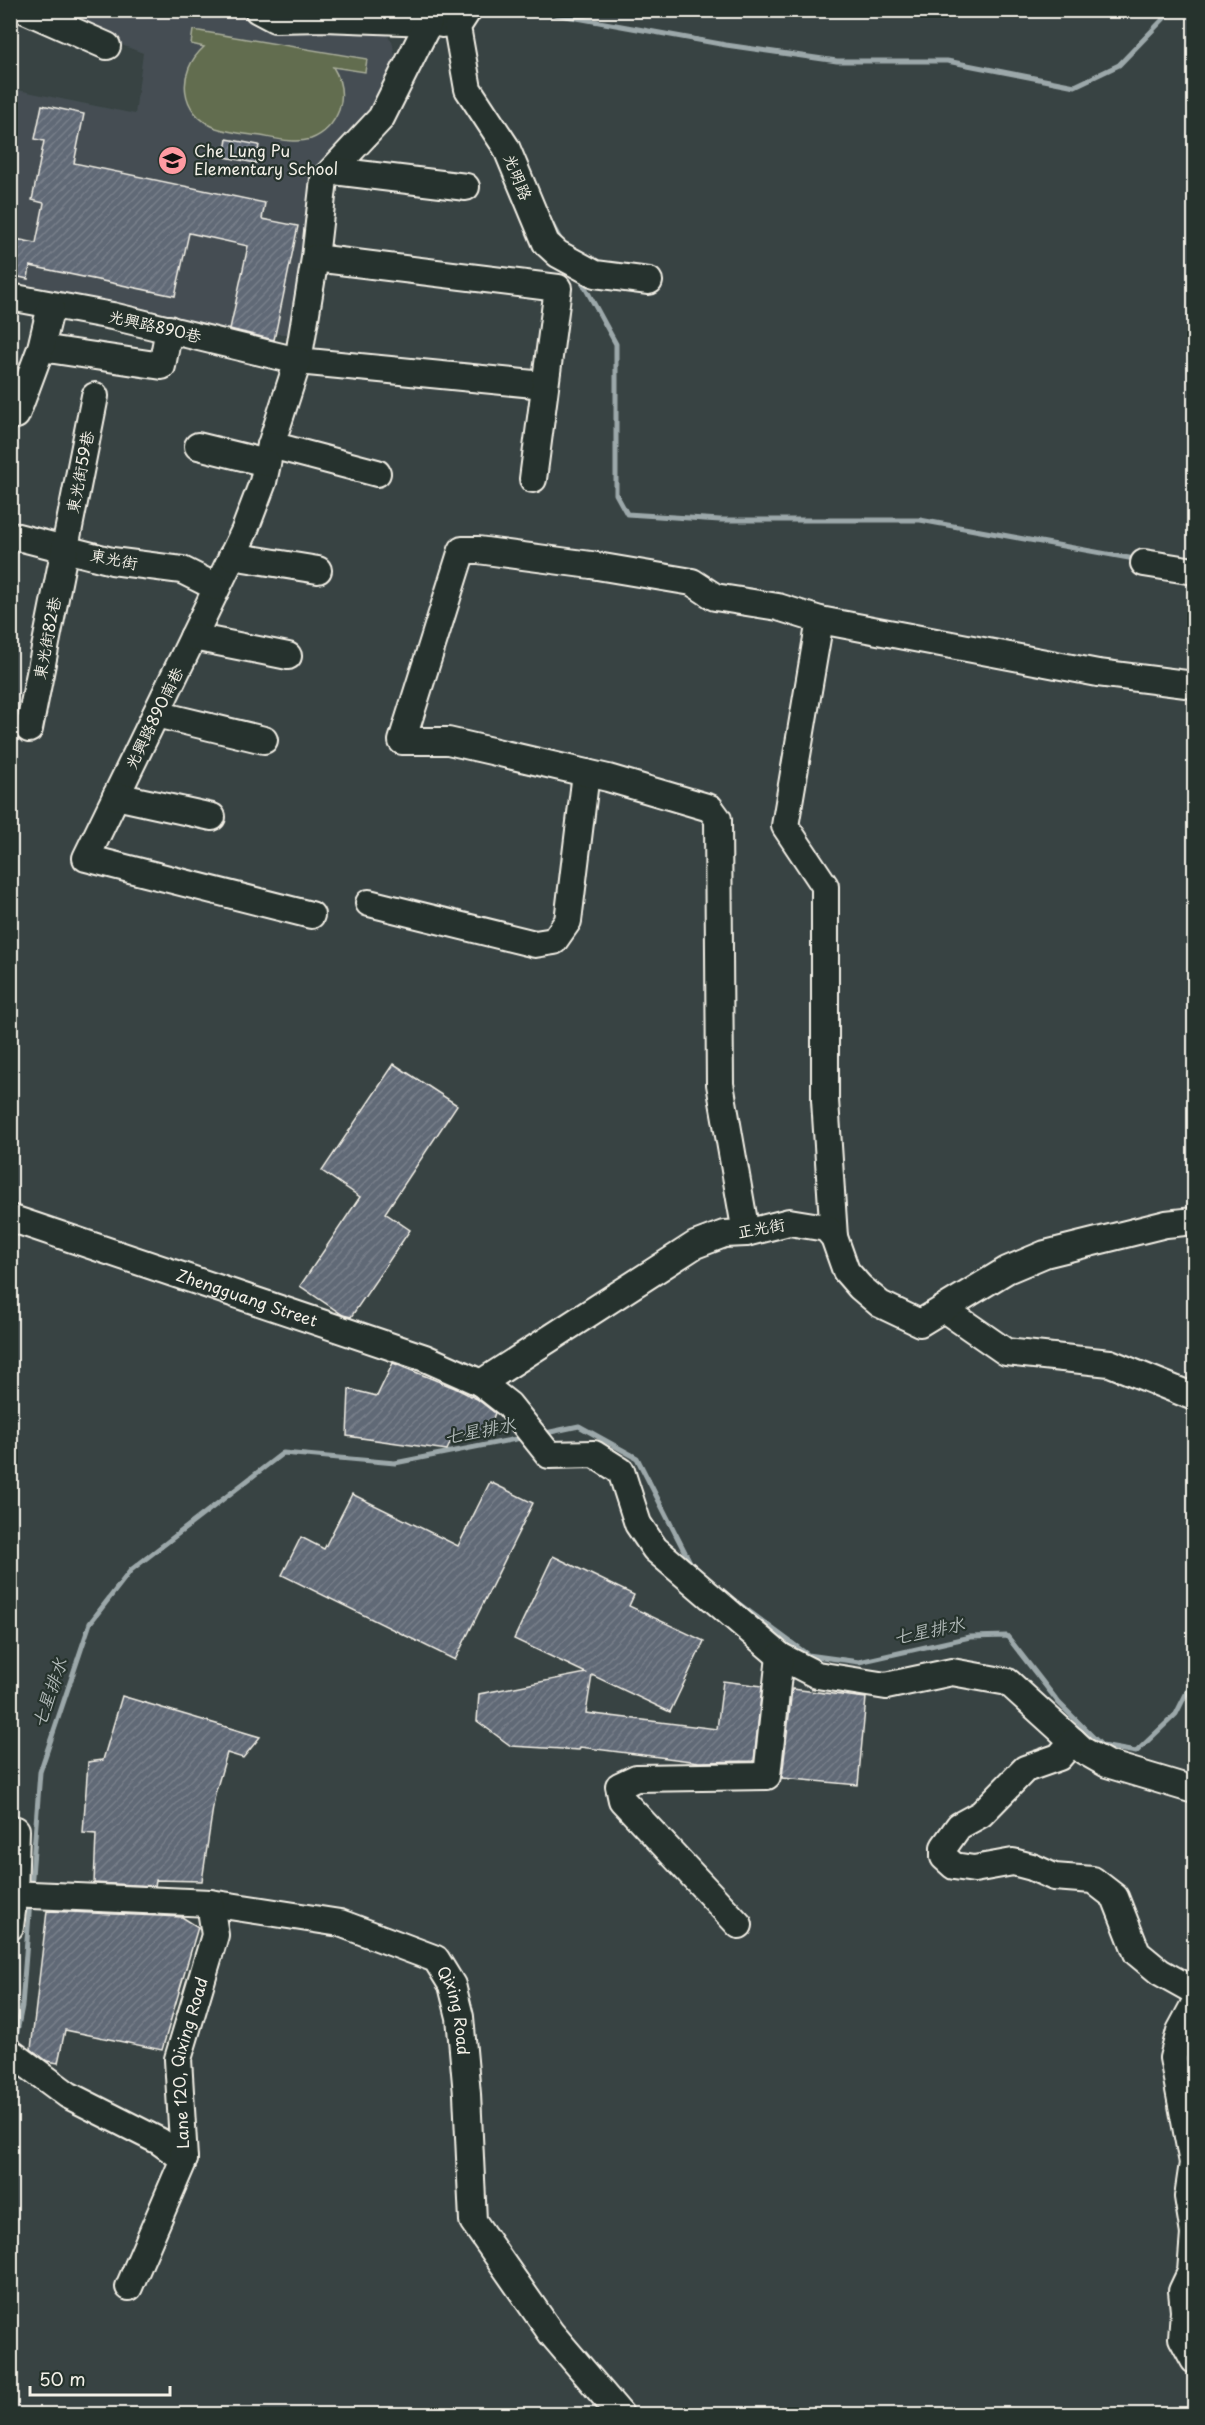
<svg xmlns="http://www.w3.org/2000/svg" width="1205" height="2425" font-family="'Playpen Sans','LXGW WenKai TC',sans-serif">
<style>
.built{fill:#444e52}
.pitch{fill:#626d4f;stroke:#abaf9c;stroke-width:1.5}
.lines{fill:none;stroke-linecap:round;stroke-linejoin:round}
.stream{stroke:#9ca8aa;stroke-width:5}
.building{fill:url(#building-hatch);stroke:#f4f1e8;stroke-width:1.5}
.minor-casing{stroke:#f4f1e8;stroke-width:30}
.minor{stroke:#26332d;stroke-width:26}
.labels{text-anchor:middle;stroke-width:4.5;stroke-linejoin:round;paint-order:stroke}
.poi-label{font-size:16px;fill:#f4f1e8;stroke:#26332d;text-anchor:start}
.street-label{font-size:16px;fill:#f4f1e8;stroke:#26332d}
.water-label{font-size:18px;font-style:italic;fill:#b2bab9;stroke:#26332d}
</style>
<defs>
<pattern id="building-hatch" width="6" height="6" patternUnits="userSpaceOnUse" patternTransform="scale(1.5)"><rect width="6" height="6" fill="#616976"/><path d="M-1 1l2-2M0 6l6-6M5 7l2-2" fill="none" stroke="#787f8a"/></pattern>
</defs>
<rect width="100%" height="100%" fill="#384343"/>
<filter id="ink" filterUnits="userSpaceOnUse"><feTurbulence type="fractalNoise" baseFrequency=".0167" numOctaves="2"/><feDisplacementMap in="SourceGraphic" scale="12" xChannelSelector="R" yChannelSelector="G"/><feConvolveMatrix kernelMatrix="1 2 1 2 8 2 1 2 1" color-interpolation-filters="sRGB"/></filter>
<g filter="url(#ink)">
<path class="built" d="M78 10 242 11 273 31 378 24 392 41 398 72 382 107 312 185 289 334H245L11 281 10 90 13 89 135 114 143 53 71 26Z"/>
<path class="pitch" d="M193 30 367 59 365 72 333 67C341 80 344 95 339 110 334 123 324 134 311 139 295 144 277 139 261 136 247 134 230 133 216 128 179 113 176 72 204 47L191 44Z"/>
<g class="lines">
<path class="stream" d="M533 10 726 45 837 61H947L1075 86 1119 65 1172 10
M475 17 486 10
M549 219 562 243
M580 278 616 344V494L627 514 720 520H920L1140 560
M541 1434 579 1426 637 1458 693 1568
M735 1601 808 1655 859 1662 970 1637 1007 1636 1059 1703 1102 1746 1136 1752 1176 1714 1194 1678
M31 1889 40 1772 90 1623 131 1570 283 1453 395 1463 526 1437
M14 2047 22 2006 30 1901"/>
</g>
<path class="building" d="M42 105 84 114 74 163 265 203 262 219 298 226 274 340 230 329 248 246 189 233 175 296 30 266 28 279 10 275V238L36 243 44 203 32 200 44 141 35 139Z
M227 139 259 145 256 163 224 157Z
M394 1064 457 1105 385 1213 410 1230 351 1317 343 1315 300 1286 360 1197 322 1171Z
M393 1363 455 1388 477 1399 495 1413 486 1437 455 1432 447 1450 347 1436 349 1389 377 1396Z
M490 1482 533 1503 455 1660 282 1575 301 1537 324 1549 352 1494 458 1546Z
M553 1556 634 1595 629 1606 704 1641 670 1712 592 1675 586 1713 717 1729 723 1681 762 1686 754 1761 699 1762 580 1747 579 1750 511 1746 477 1721 479 1694 586 1673 514 1639Z
M792 1689 866 1698 858 1785 782 1778Z
M122 1696 260 1737 243 1758 227 1753 215 1794 202 1881 156 1880 155 1886 94 1883 96 1834 83 1833 88 1762 103 1760Z
M47 1911 182 1917 198 1927 162 2050 65 2030 58 2063 47 2061 31 2049Z"/>
<g class="lines">
<defs>
<g id="minor">
<path d="M25 10 107 46"/>
<path d="M258 10 275 19 324 18 429 22 442 24"/>
<path d="M468 10 457 27 468 89 506 147 546 243 558 254 595 274 649 281"/>
<path d="M429 22 381 118 324 179 315 258 298 361 544 385"/>
<path d="M334 171 466 187"/>
<path d="M315 258 558 288 533 479"/>
<path d="M10 297 112 316 298 361 271 445 263 482 244 532 86 858 311 915"/>
<path d="M41 348 162 366 169 329"/>
<path d="M16 415 41 348 51 306"/>
<path d="M271 445 377 473"/>
<path d="M198 446 267 463"/>
<path d="M10 535 112 561 182 570 216 587"/>
<path d="M232 556 318 570"/>
<path d="M1144 563 1194 571"/>
<path d="M820 620 785 826 825 886V1100L834 1237"/>
<path d="M193 637 288 656"/>
<path d="M156 714 264 740"/>
<path d="M29 729 95 396"/>
<path d="M116 796 212 817"/>
<path d="M369 903 535 944 554 941 568 921 586 773"/>
<path id="s1" d="M10 1218 425 1358 481 1383 509 1405 549 1455 594 1454 621 1471 638 1524 655 1549 780 1656 817 1675 886 1686 952 1672 1008 1682 1084 1751 1107 1764 1194 1790"/>
<path d="M746 1233 720 1084 718 819 710 808 608 778 448 741H402L462 550H478L591 565 692 582 715 597 778 607 820 620 1098 673 1194 685"/>
<path d="M944 1309 1006 1352 1110 1363 1194 1397"/>
<path d="M481 1383 695 1245 724 1234 746 1233 789 1222 826 1228 834 1237 846 1271 860 1287 880 1304 920 1323 1007 1270 1045 1254 1166 1224 1194 1221"/>
<path d="M1073 1741 1059 1757 1025 1769 981 1814 959 1826 944 1847V1857L954 1866 974 1869 1013 1862 1032 1867 1054 1877 1093 1880 1115 1897 1137 1953 1160 1972 1194 1991"/>
<path id="s2" d="M10 1894 210 1903 340 1923 436 1959 452 1985 460 2017 467 2094 473 2221 551 2333 620 2414"/>
<path d="M739 1925 622 1800 619 1786 636 1778 767 1776 780 1656"/>
<path d="M10 1927 14 1895 16 1830"/>
<path d="M1194 2005 1180 2031 1173 2058 1193 2163 1188 2197 1194 2234"/>
<path d="M10 2052 68 2095 159 2141 184 2159"/>
<path d="M1194 2234 1191 2272 1182 2291 1184 2311 1182 2338 1194 2360"/>
<path id="s3" d="M129 2287 184 2159 178 2059 215 1935 210 1903"/>
</g>
</defs>
<use href="#minor" class="minor-casing"/>
<use href="#minor" class="minor"/>
</g>
</g>
<defs>
<symbol id="school-disc" viewBox="-11 -11 22 22"><circle r="9.5" fill="#ff9aa2" stroke="#26332d"/><path d="M0-5L7-2L0 1L-7-2ZM-4 1L0 2.5L4 1V4Q0 6-4 4Z" fill="#111"/></symbol>
</defs>
<g fill-rule="evenodd">
<use href="#school-disc" x="156" y="144" width="33" height="33"/>
</g>
<g class="labels">
<g class="poi-label">
<text x="194" y="157">Che Lung Pu<tspan x="194" dy="18">Elementary School</tspan></text>
</g>
<g class="street-label">
<text transform="translate(518 177) rotate(68)" y="6">光明路</text>
<text transform="translate(155 326) rotate(13)" y="6">光興路890巷</text>
<text transform="translate(80 472) rotate(-79)" y="6">東光街59巷</text>
<text transform="translate(114 559) rotate(11)" y="6">東光街</text>
<text transform="translate(47 638) rotate(-79)" y="6">東光街82巷</text>
<text transform="translate(154 718) rotate(-64)" y="6">光興路890南巷</text>
<text transform="translate(761 1228) rotate(-10)" y="6">正光街</text>
<text dy="6" stroke="none"><textPath href="#s1" startOffset="250">Zhengguang Street</textPath></text>
<text dy="6" stroke="none"><textPath href="#s2" startOffset="490">Qixing Road</textPath></text>
<text dy="6" stroke="none"><textPath href="#s3" startOffset="237">Lane 120, Qixing Road</textPath></text>
</g>
<g class="water-label">
<text transform="translate(480 1431) rotate(-11)" y="6">七星排水</text>
<text transform="translate(929 1631) rotate(-12)" y="6">七星排水</text>
<text transform="translate(50 1693) rotate(-71)" y="6">七星排水</text>
</g>
</g>
<rect width="1205" height="2425" fill="none" stroke="#26332d" stroke-width="36"/>
<rect x="18" y="18" width="1169" height="2389" fill="none" stroke="#f4f1e8" stroke-width="2" filter="url(#ink)"/>
<path d="M30 2386v9h140v-9" fill="none" stroke="#f4f1e8" stroke-width="3"/>
<text x="39" y="2386" font-size="18" fill="#f4f1e8" stroke="#26332d" stroke-width="4.5" paint-order="stroke">50 m</text>
</svg>
